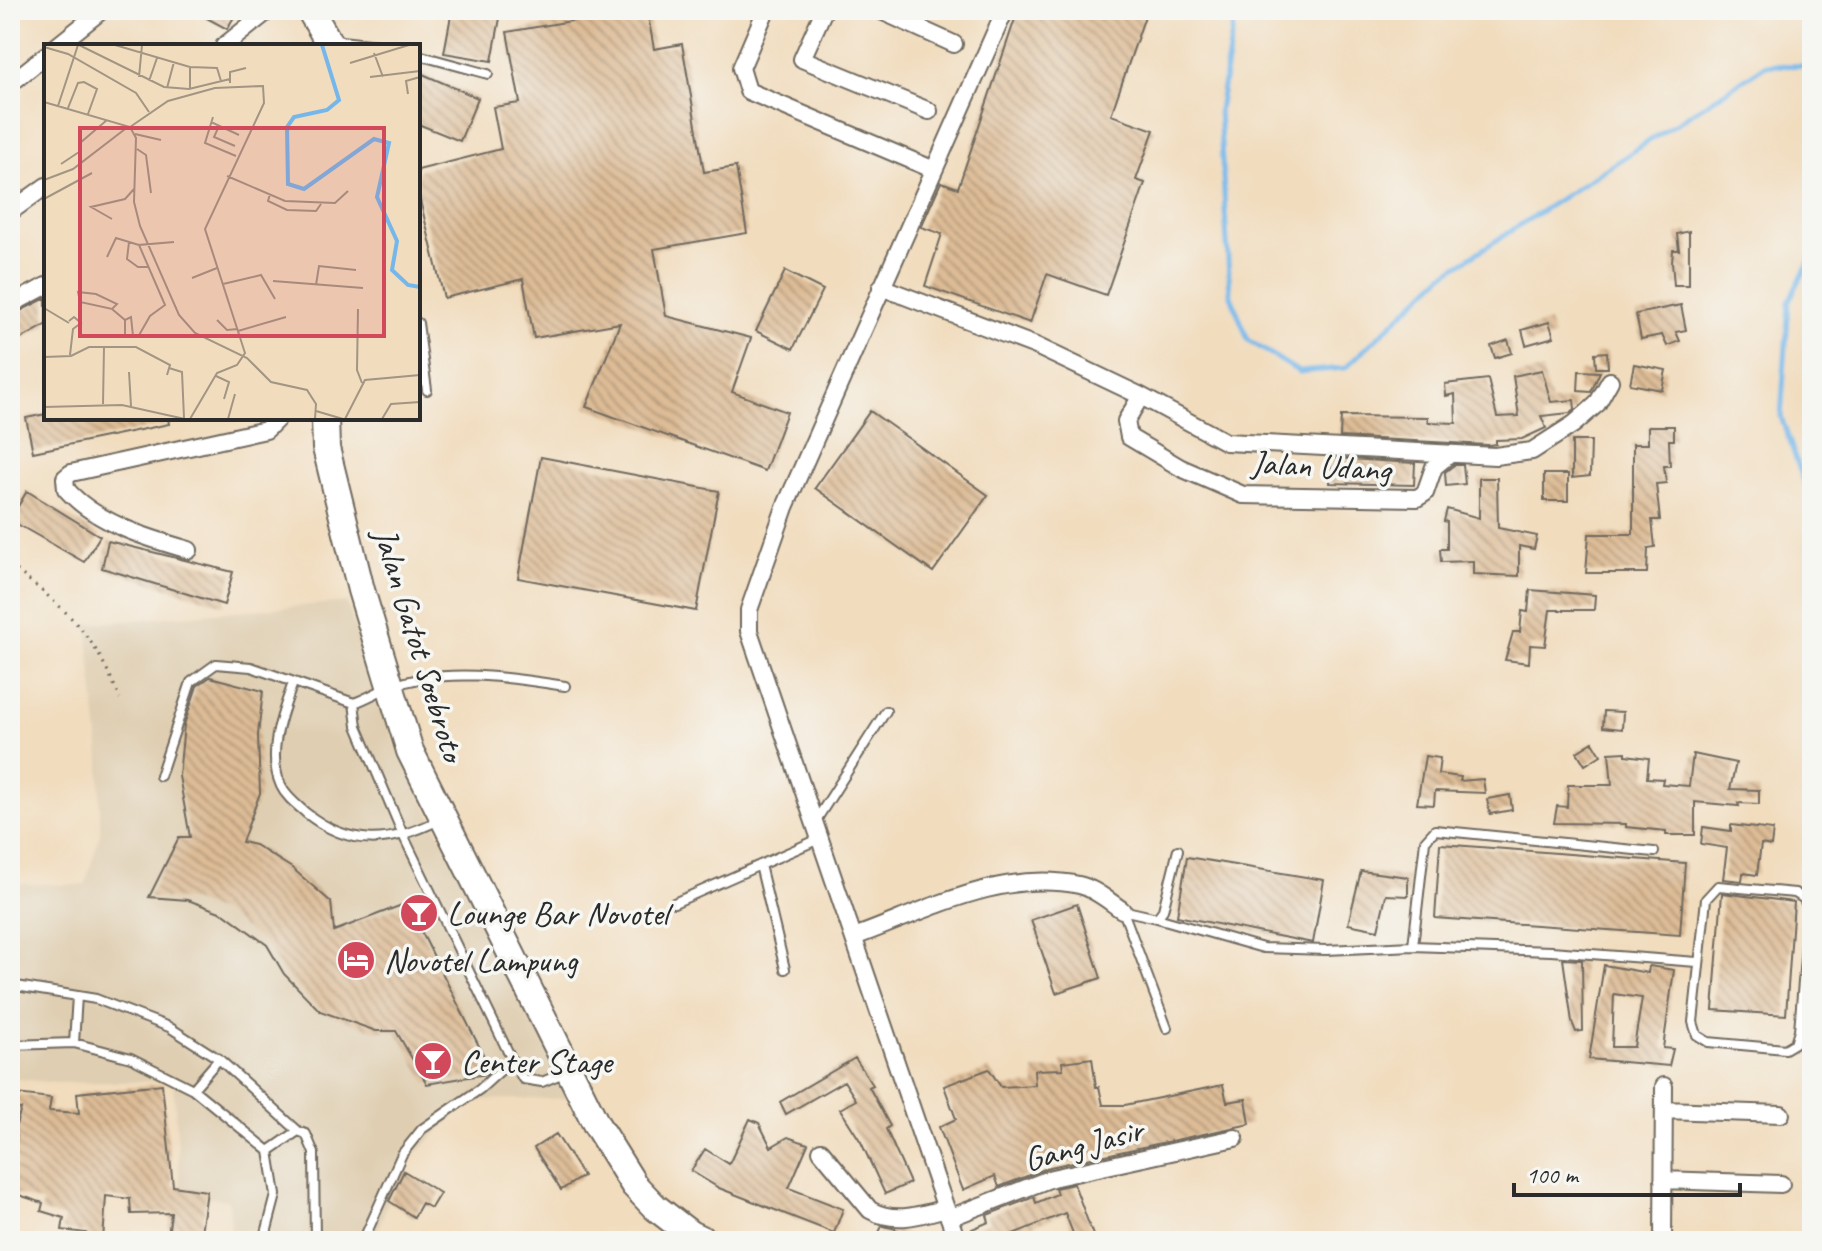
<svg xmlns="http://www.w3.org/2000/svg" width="1822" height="1251" font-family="Caveat,sans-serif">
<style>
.built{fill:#dfceb1}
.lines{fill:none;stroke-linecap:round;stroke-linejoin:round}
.stream{stroke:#75b7ea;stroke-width:5}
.building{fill:url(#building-back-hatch);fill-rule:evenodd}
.service-casing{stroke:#70695e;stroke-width:12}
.minor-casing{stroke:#70695e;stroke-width:20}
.primary-casing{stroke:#70695e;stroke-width:30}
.path{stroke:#70695e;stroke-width:3;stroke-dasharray:2 6;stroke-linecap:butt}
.service{stroke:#fff;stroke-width:8}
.minor{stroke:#fff;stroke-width:16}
.primary{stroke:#fff;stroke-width:26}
.labels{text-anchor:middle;stroke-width:7;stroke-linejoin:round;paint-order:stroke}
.street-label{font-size:34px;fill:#2b2b2b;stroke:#f6f6f2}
.poi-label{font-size:34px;fill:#2b2b2b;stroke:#f6f6f2;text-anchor:start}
.inset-river{fill:none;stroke:#75b7ea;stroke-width:4}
.inset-road{fill:none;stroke:#a29583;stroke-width:2}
.view{fill:#d1495b;fill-opacity:0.15;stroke:#d1495b;stroke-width:4}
.inset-edge{fill:none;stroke:#2b2b2b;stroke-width:4}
</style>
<defs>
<pattern id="building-back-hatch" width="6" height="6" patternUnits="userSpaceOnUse" patternTransform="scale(2)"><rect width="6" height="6" fill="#ddbc96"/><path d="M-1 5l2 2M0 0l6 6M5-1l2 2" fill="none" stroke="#b3997b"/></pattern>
</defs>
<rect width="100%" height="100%" fill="#f6f6f2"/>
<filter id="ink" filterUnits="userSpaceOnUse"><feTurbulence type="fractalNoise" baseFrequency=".0125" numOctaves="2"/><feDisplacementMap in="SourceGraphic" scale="16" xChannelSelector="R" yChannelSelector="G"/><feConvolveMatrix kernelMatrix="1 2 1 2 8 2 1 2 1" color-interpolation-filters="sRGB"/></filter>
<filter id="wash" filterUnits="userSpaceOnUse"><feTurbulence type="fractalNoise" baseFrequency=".006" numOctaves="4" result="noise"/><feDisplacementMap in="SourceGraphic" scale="32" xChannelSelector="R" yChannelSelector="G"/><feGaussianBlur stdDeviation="1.8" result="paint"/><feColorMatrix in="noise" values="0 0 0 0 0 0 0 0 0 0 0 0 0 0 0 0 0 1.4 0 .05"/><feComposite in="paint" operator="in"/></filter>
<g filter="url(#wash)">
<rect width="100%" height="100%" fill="#f1dcbd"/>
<path class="built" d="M347 602 372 685 402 759 575 1098 471 1100 399 1170 374 1241H232L229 1201 181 1191 173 1081 56 1083 10 1078V884L85 885 100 833V757L87 624Z"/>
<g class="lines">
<path class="stream" d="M1236 10 1219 110 1230 293 1248 340 1299 372 1345 368 1443 275 1766 65 1812 66
M1812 256 1789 301 1781 417 1812 504"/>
</g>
<g id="blocks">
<path class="building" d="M192 10H238L227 29Z
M452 10 500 18 492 61 444 53Z
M635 10H647L654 49 682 44 704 172 736 167 747 233 654 249 666 316 751 338 732 392 787 412 765 471 586 407 620 323 534 338 523 279 444 298 418 192V170L501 149 493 107 520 103 507 32Z
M1018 10H1147L1111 115 1154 130 1136 180 1145 183 1106 295 1047 274 1030 323 925 286 942 234 921 227 941 182 958 188Z
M418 72 478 98 460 141 418 124Z
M1689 231V285H1674L1672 262 1673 250H1679L1677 234Z
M785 271 823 290 793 349 756 331Z
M46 298V325L10 345V316Z
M1681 305 1686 330 1676 332 1680 341 1667 346 1662 335 1641 339 1636 314Z
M1549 322 1554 337 1526 345 1522 330Z
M1508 340 1512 353 1495 358 1491 346Z
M1607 352 1608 368H1596L1595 353Z
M1634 364 1666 370 1662 390 1630 384Z
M1542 370 1551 402 1574 400 1575 409 1570 413 1541 416 1546 428 1522 439 1496 440V444L1488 445 1340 437 1341 416 1428 417V422L1456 423 1455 394 1446 396 1445 384 1488 379 1497 417 1519 416 1513 376Z
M1579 371 1600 372 1591 392 1578 391Z
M870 411 988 495 933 572 815 488Z
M46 414V418H168L169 424 33 452 26 418Z
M1648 426H1674V440H1669L1670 466H1664L1666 483 1656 484 1660 520H1652L1655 547 1648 548 1647 573H1586L1589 534H1633V444H1648Z
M1572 441H1591L1590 476 1572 478Z
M541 457 719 491 696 611 518 578Z
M1331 458 1415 463 1414 485 1330 483Z
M1454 465H1463L1465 484 1446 486 1445 472Z
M1544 474H1568V501H1544Z
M1479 478H1497L1498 528 1537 536 1534 549 1519 546V576L1473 574V561L1441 562 1440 549H1447V522L1444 521 1447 509 1479 518Z
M27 491 100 536 84 562 10 520Z
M108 541 233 572 224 605 102 568Z
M1530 590 1595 595 1594 610H1550L1545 646 1530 645 1529 663 1505 660 1513 632H1520L1522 611 1528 612Z
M210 677 263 691 258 735 260 793 242 842 255 845 292 868 331 902 334 931 407 903 491 1070 486 1074 427 1084 396 1031H376L320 1011 284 974 267 945 225 914 188 900 149 897 179 837H190L179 776 184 725 197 686Z
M1604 711 1623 712 1622 729 1603 727Z
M1593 742 1601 755 1585 765 1577 752Z
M1626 752V755L1649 758 1647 778 1663 779 1662 784 1689 786 1693 754 1736 763 1730 789 1759 790V804L1738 803 1739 806 1695 802V835H1666V831L1626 827V824L1554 823 1557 806 1567 807 1568 785H1612L1609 753Z
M1425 756 1440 758 1438 774 1461 777 1460 781 1483 779 1485 793 1435 791 1434 805 1417 804Z
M1510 795 1512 810 1490 814 1487 799Z
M1731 825 1773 830 1771 846 1761 844 1757 875 1743 873 1742 881 1723 879 1727 848 1701 844 1703 827 1731 831Z
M1440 844 1685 863 1680 935 1435 918Z
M1187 857 1324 880 1313 943 1177 916Z
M1361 871 1408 877V896L1386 895 1378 930 1348 924Z
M1722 893 1794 902 1786 1015 1713 1010Z
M1077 904 1101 978 1056 993 1031 920Z
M1563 959 1582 960 1583 1031 1576 1032 1572 1022Z
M1604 965 1648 973 1649 966 1674 970 1663 1048 1673 1049 1669 1066 1589 1059ZM1614 994 1642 998 1634 1047H1612Z
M855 1058 873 1085 869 1087 890 1126 886 1129 910 1183 885 1194 861 1142 840 1109 856 1100 844 1081 786 1114 780 1102Z
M1092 1058 1096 1087H1099L1103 1105H1125L1223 1085 1227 1102 1246 1099 1250 1124 1050 1167 999 1187 995 1176 963 1190 939 1127 956 1119 944 1086 989 1069 1001 1087 1035 1085 1034 1070 1063 1069 1062 1062Z
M162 1084 173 1186 207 1191 200 1240 168 1236 171 1213 131 1214 130 1199 106 1196 103 1241H85L86 1233 62 1230 64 1218 41 1211 43 1203 10 1192 16 1160 12 1159 17 1136 13 1134 21 1109 15 1108 17 1094 51 1098 49 1111 79 1113 77 1093Z
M750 1119 759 1123 771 1147 788 1137 808 1144 789 1188 843 1209 834 1233 719 1188 691 1171 705 1149 729 1164Z
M556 1134 583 1176 561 1190 534 1148Z
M404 1171 440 1193 431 1208 422 1203 414 1217 389 1201Z
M1074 1184 1094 1238 1076 1241 1065 1213 996 1241H976L972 1229 989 1222 987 1215 1034 1197 1036 1203 1057 1194 1055 1188Z
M882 1226 893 1228 921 1241H875Z"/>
</g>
</g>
<g filter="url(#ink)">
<use href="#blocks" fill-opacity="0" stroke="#70695e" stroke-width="2"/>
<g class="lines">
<defs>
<path id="service" d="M332 40 387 46
M418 55 488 74
M418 323 427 390
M293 683C282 714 266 753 281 786 286 797 297 805 306 813 350 848 391 844 439 820
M160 776 191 682 216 664 251 667 354 703
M815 822 886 711
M760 865 785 969
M1718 886 1795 893 1804 899 1809 910 1799 1030 1795 1043 1785 1049 1708 1042 1697 1035 1693 1022 1706 899Z
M674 903 819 839
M1122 910 1157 918 1163 910 1178 850
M1123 911 1167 1028
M1157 918 1263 948 1326 950 1413 946 1551 951 1697 962
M1413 946 1425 841 1435 830 1654 852
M10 985 96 999 169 1027 219 1059 193 1089 131 1058 74 1043 10 1045
M74 1043 77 996
M219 1059 298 1131
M512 1060 523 1079 542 1082 566 1072
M193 1089 269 1151 276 1195 264 1241
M269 1151 298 1131 306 1134 314 1153 315 1241
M363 1241 402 1154 422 1129 480 1089 512 1060 404 837 357 726 354 703C366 699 377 692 389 687 443 667 509 677 565 686"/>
<path id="minor" d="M766 10 741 68 748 91 932 169
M824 10 802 59 929 111
M879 10 954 44
M57 46 102 10
M224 46 269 10
M10 84 46 55
M10 212 46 186
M881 287 1036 346 1141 396 1226 442 1495 456 1532 451 1574 424 1597 404 1610 381
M10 305 46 286
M1141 396 1126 421 1129 437 1181 468 1243 495 1417 498 1425 493 1434 467 1450 454
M189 550C147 538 96 523 66 489L65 478 71 473 266 430 278 418
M854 937C926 911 1001 869 1079 885 1094 888 1110 902 1122 910
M1664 1110 1781 1114
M821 1151 870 1210C895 1224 920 1215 946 1208
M1663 1180 1781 1184
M949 1218 1052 1178 1235 1138
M957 1241 749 631V610L785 507 1005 10
M1663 1241 1664 1086"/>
<path id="primary" d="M310 10 331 46
M325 418 326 448 361 590 410 751 596 1124 634 1185 655 1207 690 1234 705 1241"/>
</defs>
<use href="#service" class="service-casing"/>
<use href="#minor" class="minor-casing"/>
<use href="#primary" class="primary-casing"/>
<path class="path" d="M10 565C67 611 92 629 120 699"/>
<use href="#service" class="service"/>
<use href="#minor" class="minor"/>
<use href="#primary" class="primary"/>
</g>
</g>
<defs>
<symbol id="bar-disc" viewBox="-11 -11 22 22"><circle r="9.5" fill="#d1495b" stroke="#f6f6f2"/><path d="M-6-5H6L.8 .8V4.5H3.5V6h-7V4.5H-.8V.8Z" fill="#fff"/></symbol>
<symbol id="hotel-disc" viewBox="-11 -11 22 22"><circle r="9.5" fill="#d1495b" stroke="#f6f6f2"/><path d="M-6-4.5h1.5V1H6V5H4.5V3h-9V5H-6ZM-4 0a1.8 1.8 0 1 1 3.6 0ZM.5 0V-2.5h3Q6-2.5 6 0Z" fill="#fff"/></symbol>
</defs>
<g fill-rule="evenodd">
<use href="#bar-disc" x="397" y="891" width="44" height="44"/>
<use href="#hotel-disc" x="334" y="938" width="44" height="44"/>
<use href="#bar-disc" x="411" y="1039" width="44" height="44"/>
</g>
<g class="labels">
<g class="street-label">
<text transform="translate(1321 465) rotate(3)" y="12">Jalan Udang</text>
<text transform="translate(420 644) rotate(73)" y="12">Jalan Gatot Soebroto</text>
<text transform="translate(1083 1144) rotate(-15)" y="12">Gang Jasir</text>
</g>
<g class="poi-label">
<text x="447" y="925">Lounge Bar Novotel</text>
<text x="384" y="972">Novotel Lampung</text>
<text x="461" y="1073">Center Stage</text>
</g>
</g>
<g transform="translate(44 44)">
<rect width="376" height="376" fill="#f1dcbd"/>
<path class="inset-river" d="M278 1 295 56 283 66 250 73 243 83 244 140 260 145 330 95 345 99 333 153 353 197 348 226 364 241 376 243"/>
<path class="inset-road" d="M35 1 120 43 145 45 186 35M71 1 146 23V45M0 3 24 10 92 49 105 68M330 9 339 33M306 19 365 1M146 23 173 24 177 37M95 33 98 1M326 33 376 27M105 37 113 14M186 39V28L202 24M123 44 130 18M364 50 362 37 376 33M0 58 86 83 92 94 90 158 96 182 135 271 151 289 203 314 227 338 263 346 272 360 271 375M14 62 34 1M24 64 34 39 40 38 53 45 44 70M169 73 161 99 192 112M167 78 195 91M175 82 170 93 191 102M86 83 124 57 171 44 219 42 220 59 161 185 201 309 193 321 173 329 146 375M91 90 117 96M93 105 102 111 107 149M17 120 35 108 36 99 63 76M183 132 241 157 291 159 304 147M0 136 29 125 85 82M226 150 224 157 243 166 272 167 277 160M0 155 48 129M68 175 47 163 81 155 90 145M85 198 83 215 94 223H105M63 213 72 194 95 201M148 234 173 224M229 237 319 244M179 240 217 231 231 255M272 241 275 222 312 226M34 248 52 250 73 260 68 265 36 258ZM0 264 25 279M68 265 81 276 87 273 89 292M314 265 313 326 318 339M81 276V293H94L106 272 121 261 95 201 130 198M173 276 183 286 194 285M25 277 30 273 37 279 29 285 26 311M194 287 242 273M0 313 27 312 45 303H92L126 321 123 331M125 324 138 328 140 374M85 328 87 362M172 332 185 338 180 355M59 360 60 303M0 363 78 361 141 375M272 367 299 375M184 375 191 350M301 375 321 336 376 331M338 375 347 360 376 358"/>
<path class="view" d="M36 84H340V292H36Z"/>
<rect width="376" height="376" class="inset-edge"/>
</g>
<rect width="1822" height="1251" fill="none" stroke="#f6f6f2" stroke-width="40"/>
<path d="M1514 1183v12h226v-12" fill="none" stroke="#2b2b2b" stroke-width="4"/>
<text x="1526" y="1183" font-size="24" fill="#2b2b2b" stroke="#f6f6f2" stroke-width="6" paint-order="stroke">100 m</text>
</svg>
